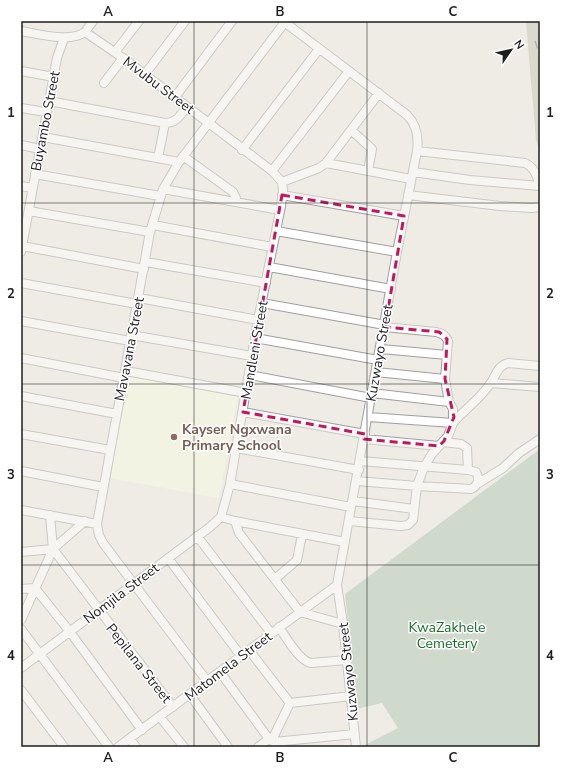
<svg xmlns="http://www.w3.org/2000/svg" width="561" height="768" font-family="'Nunito Sans',sans-serif">
<style>
.education{fill:#f8fbe1}
.construction{fill:#bfc1b1}
.cemetery{fill:#a9c4b0}
.lines{fill:none;stroke-linecap:round;stroke-linejoin:round}
.minor-casing{stroke:#9f9f9f;stroke-width:10}
.minor{stroke:#fff;stroke-width:8}
.rail{stroke:#6c6c6c;stroke-width:1.5;stroke-dasharray:8 8;stroke-linecap:butt}
.marked{fill:none;stroke:#c2185b;stroke-width:3;stroke-dasharray:8 5;stroke-linejoin:round}
.grid{fill:none;stroke:#1e1e1e;stroke-width:1;stroke-opacity:0.55}
.education-dot{fill:#8d6e63;stroke:#fff;stroke-width:1.5}
.labels{text-anchor:middle;stroke-width:3;stroke-linejoin:round;paint-order:stroke}
.street-label{font-size:14px;fill:#1e1e1e;stroke:#fff}
.education-label{font-size:14px;font-weight:bold;fill:#785e54;stroke:#fff;text-anchor:start}
.park-label{font-size:14px;fill:#186f29;stroke:#fff}
.neatline{fill:none;stroke:#1e1e1e;stroke-width:1.5}
.grid-label{font-size:13px;text-anchor:middle;font-weight:bold;fill:#1e1e1e}
</style>
<rect width="100%" height="100%" fill="#eeece5"/>
<path class="education" d="M130 370 234 390 238 396 219 498 110 478Z"/>
<path class="construction" d="M531 21H540V151L536 140 526 22Z"/>
<path class="cemetery" d="M540 449V747H361L398 728 382 703 357 709 345 594Z"/>
<g class="lines">
<defs>
<path id="minor" d="M283 21 407 115C417 125 419 137 417 151L397 252 337 585 343 624 356 747
M21 31C39 34 70 43 85 32L123 58 272 171 282 182 283 190 281 206 258 320 230 484 221 517 210 527 21 668
M85 32 93 21
M115 52 139 21
M21 71 54 77
M145 74 185 21
M104 83 123 58
M175 97 232 21
M49 101 165 123 158 158
M21 108 46 112
M165 123C177 123 180 115 187 107
M351 130 372 149 368 171
M43 137 179 162
M21 145 40 149
M242 150 319 49
M417 151 525 163C534 167 537 176 540 185
M183 156 233 192 236 198V202
M326 163 379 93
M272 171 349 71
M413 172 470 180 540 186
M35 174 160 196
M282 182 319 168 326 163 411 179
M21 186 32 188
M163 189 280 210
M282 195 404 216
M408 195 500 206 532 208 540 207
M29 211 150 232
M153 225 272 247
M276 231 397 252
M22 246 144 269
M21 252 57 58 64 38
M146 262 266 283
M269 267 391 289
M21 283 137 304
M139 298 258 320
M262 303 385 325
M21 321 130 341
M131 335 252 356
M255 338 378 360
M381 349 447 355
M21 358 124 378
M126 371 246 393
M376 372 445 379
M250 375 371 398
M491 383 540 387
M372 393 449 402
M21 396 117 414
M243 412 365 434
M368 417 453 423C464 410 480 399 490 384 496 376 497 366 508 363L540 366
M21 434 110 450
M364 439 439 446
M443 442 461 444 467 448 468 470
M236 448 359 470
M21 471 103 487
M357 481 417 486 471 489C478 486 480 479 476 472L468 470 360 461
M230 484 351 507
M477 484 503 468 519 453 540 439
M353 501 414 509
M21 510 97 524
M50 515 53 549
M221 517 235 521 345 542
M235 521 239 533 300 612 343 624
M349 521 401 526 408 525 413 520 417 486 424 467 432 454 448 436 453 423V409L449 402 445 379 448 341C446 335 441 333 436 332L384 327
M197 536 271 633
M21 552 53 549 173 707
M168 558 241 656
M275 579 297 560 302 535
M21 589 35 588 70 632 142 730
M21 620 53 549 85 521
M279 627C286 637 299 661 311 663L347 660
M21 629 109 747
M249 650 290 703
M220 672 269 739 274 742 355 734
M207 681 103 543 99 535 97 524 150 232 163 189 179 162 285 22
M21 690 64 747
M190 695 228 747
M290 703 351 696
M160 717 184 747
M130 739 136 747
M272 740 290 703
M118 747 337 585
M258 747 269 739"/>
</defs>
<use href="#minor" class="minor-casing"/>
<use href="#minor" class="minor"/>
<path class="rail" d="M535 41 540 56
M540 103V104"/>
</g>
<path d="M0 0H561V768H0ZM282 195 404 216 385 327 439 332 447 339 445 379 454 417 444 441 439 446 364 439 365 434 243 412Z" fill="#eeece5" fill-opacity=".55" fill-rule="evenodd"/>
<path class="marked" d="M282 195 404 216 385 327 439 332 447 339 445 379 454 417 444 441 439 446 364 439 365 434 243 412Z"/>
<path class="grid" d="M194 21V747M367 21V747M21 203H540M21 384H540M21 565H540"/>
<circle class="education-dot" cx="174" cy="437" r="4"/>
<g class="labels">
<g class="street-label">
<text transform="translate(159 85) rotate(37)" y="5">Mvubu Street</text>
<text transform="translate(45 121) rotate(-79)" y="5">Buyambo Street</text>
<text transform="translate(129 349) rotate(-79)" y="5">Mavavana Street</text>
<text transform="translate(254 350) rotate(-80)" y="5">Mandleni Street</text>
<text transform="translate(379 353) rotate(-80)" y="5">Kuzwayo Street</text>
<text transform="translate(121 593) rotate(-37)" y="5">Nomjila Street</text>
<text transform="translate(139 663) rotate(52)" y="5">Pepilana Street</text>
<text transform="translate(228 666) rotate(-37)" y="5">Matomela Street</text>
<text transform="translate(348 672) rotate(-96)" y="5">Kuzwayo Street</text>
</g>
<g class="education-label">
<text x="182" y="434">Kayser Ngxwana<tspan x="182" dy="16">Primary School</tspan></text>
</g>
<g class="park-label">
<text x="447" y="632">KwaZakhele<tspan x="447" dy="16">Cemetery</tspan></text>
</g>
</g>
<rect width="561" height="768" fill="none" stroke="#ffffff" stroke-width="44"/>
<g transform="translate(511 50) rotate(56)" stroke="#ffffff" stroke-width="3" paint-order="stroke">
<path d="M0-3L7 15L0 10L-7 15Z" fill="#1e1e1e"/>
<text y="-6" font-size="11" font-weight="bold" text-anchor="middle" fill="#1e1e1e">N</text>
</g>
<rect x="22" y="22" width="517" height="724" class="neatline"/>
<g class="grid-label">
<text x="108" y="16">A</text>
<text x="280" y="16">B</text>
<text x="453" y="16">C</text>
<text x="11" y="117">1</text>
<text x="550" y="117">1</text>
<text x="11" y="298">2</text>
<text x="550" y="298">2</text>
<text x="11" y="479">3</text>
<text x="550" y="479">3</text>
<text x="11" y="660">4</text>
<text x="550" y="660">4</text>
<text x="108" y="762">A</text>
<text x="280" y="762">B</text>
<text x="453" y="762">C</text>
</g>
</svg>
